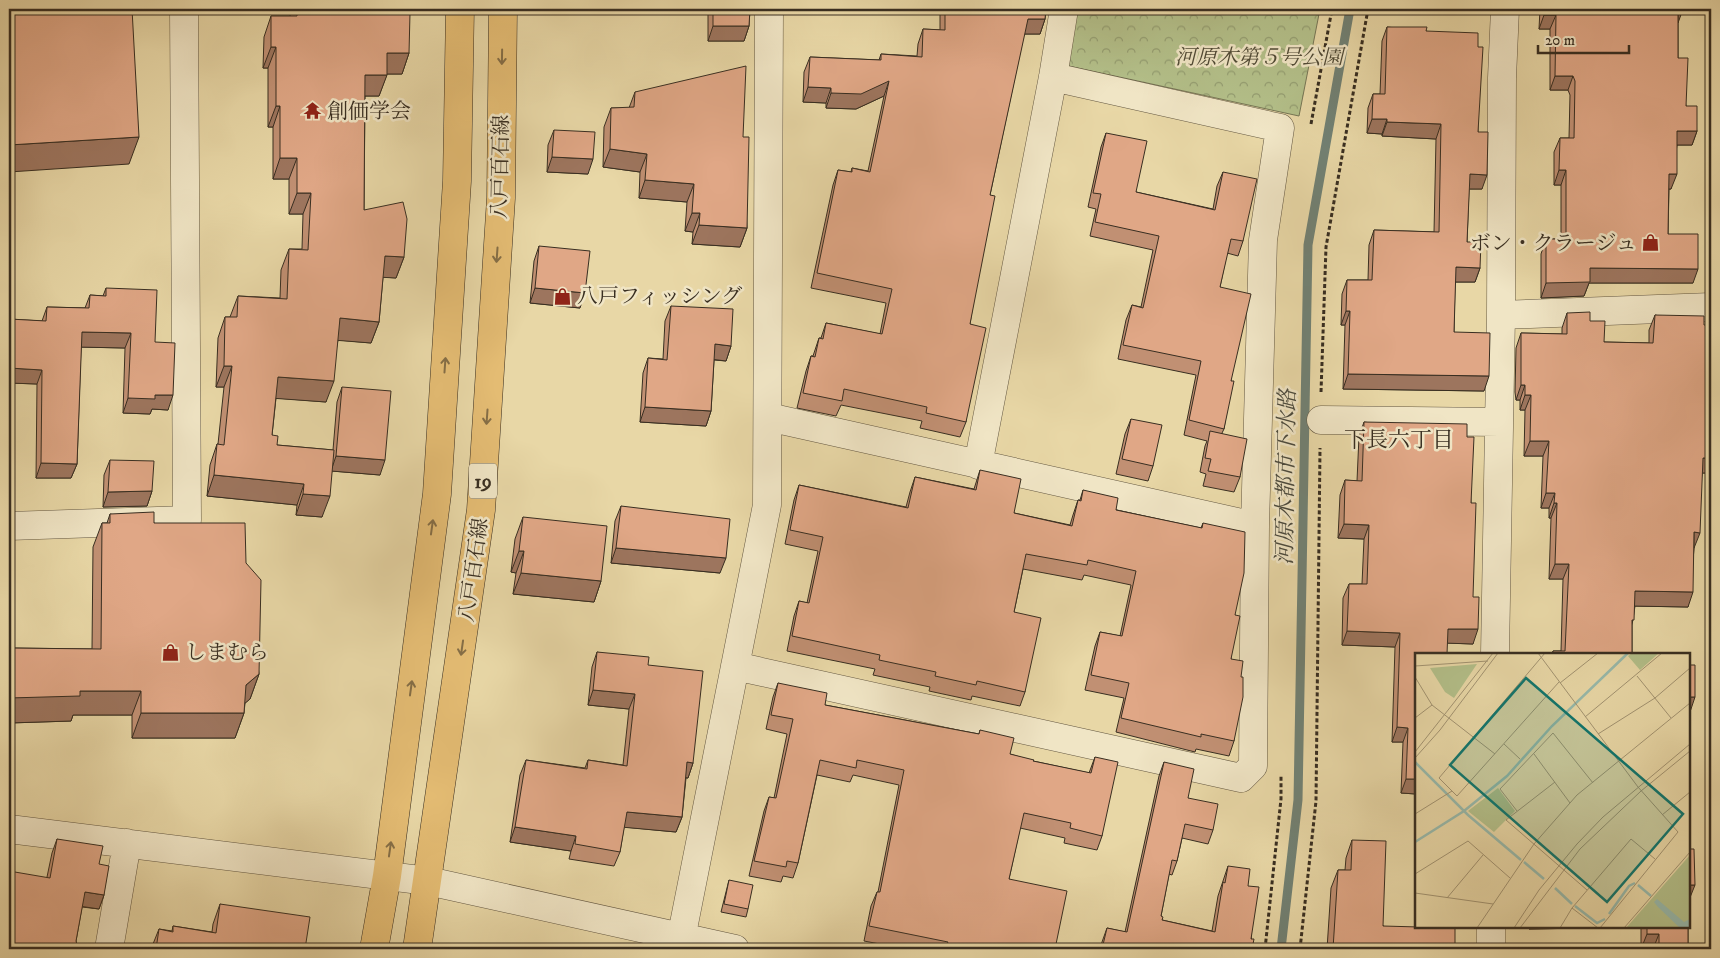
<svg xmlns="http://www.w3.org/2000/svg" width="1720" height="958" font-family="'IM FELL DW Pica','Noto Serif JP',serif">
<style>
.park{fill:url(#park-crowns);stroke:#767655}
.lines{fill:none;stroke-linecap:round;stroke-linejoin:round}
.stream{stroke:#718174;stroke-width:9}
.minor-casing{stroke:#645842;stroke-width:29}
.major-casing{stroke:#382e21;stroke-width:29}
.path{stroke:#382e21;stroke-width:3;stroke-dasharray:4 2.5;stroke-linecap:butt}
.minor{stroke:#f0e5c5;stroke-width:28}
.major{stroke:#e4bc73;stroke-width:28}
.wall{fill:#c19073;stroke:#382e21}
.shaded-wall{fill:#9d755e;stroke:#382e21}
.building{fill:#e0a786;stroke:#382e21}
.oneway{stroke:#856e46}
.labels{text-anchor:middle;stroke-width:5;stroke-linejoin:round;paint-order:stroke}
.shield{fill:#f0e5c5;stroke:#6f6552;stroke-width:1}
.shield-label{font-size:20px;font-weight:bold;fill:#382e21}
.park-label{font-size:21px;font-style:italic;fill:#514b36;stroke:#f0e5c5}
.poi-label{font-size:21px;fill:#382e21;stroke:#f0e5c5;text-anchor:start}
.street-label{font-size:21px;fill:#382e21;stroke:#f0e5c5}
.neighbourhood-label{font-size:22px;fill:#382e21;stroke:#f0e5c5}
.water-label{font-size:22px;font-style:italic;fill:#4b4a3d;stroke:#f0e5c5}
.inset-river{fill:none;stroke:#97b9ab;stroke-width:2.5}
.inset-road{fill:none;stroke:#a29371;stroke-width:1}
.view{fill:#0f766e;fill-opacity:0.15;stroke:#0f766e;stroke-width:2.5}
.inset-edge{fill:none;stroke:#382e21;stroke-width:2.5}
</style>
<defs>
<pattern id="park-crowns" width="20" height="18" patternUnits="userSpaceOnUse" patternTransform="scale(1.25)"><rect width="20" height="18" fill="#b3bf89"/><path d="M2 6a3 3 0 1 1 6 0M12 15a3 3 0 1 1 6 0" fill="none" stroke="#939c70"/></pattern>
</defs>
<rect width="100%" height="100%" fill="#e8d7a6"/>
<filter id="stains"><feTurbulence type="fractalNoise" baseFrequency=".004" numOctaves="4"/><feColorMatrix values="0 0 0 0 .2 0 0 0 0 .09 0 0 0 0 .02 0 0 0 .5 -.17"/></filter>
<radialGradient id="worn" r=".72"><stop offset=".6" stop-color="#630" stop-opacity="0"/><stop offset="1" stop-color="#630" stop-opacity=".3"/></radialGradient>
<path class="park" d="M1076 9H1320L1299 116 1064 65Z"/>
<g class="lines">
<path class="stream" d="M1281 949 1298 800 1308 245 1350 9"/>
<defs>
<path id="minor" d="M1501 315 1711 307
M768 417 1255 526
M1321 420 1499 422
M978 465 1053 77 1064 9
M9 526 187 520 184 9
M1495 654 1501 315 1502 78 1505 9
M735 666 1241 778 1253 766 1255 526 1263 240 1280 128 1053 77
M9 829 428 881 735 949
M109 949 127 843
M679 949 767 505 769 9
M1491 949V927"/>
<path id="major" d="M374 949 387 876 437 494 457 181 460 9
M417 949 481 510 501 198 503 9"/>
</defs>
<use href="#minor" class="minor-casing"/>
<use href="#major" class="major-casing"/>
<path class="path" d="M1311 124 1332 9
M1321 392 1326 247 1368 9
M1265 949 1281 799V776
M1300 949 1316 801 1320 448"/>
<use href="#minor" class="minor"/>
<use href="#major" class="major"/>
</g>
<path class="wall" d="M291 9H387V13L409 53 402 74H387L379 96H365L364 210 404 257 396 278 383 277 379 322 371 343 338 340 326 402 276 398 272 435 277 445 333 450 337 402 342 387 380 475 332 471 322 517 296 515 297 505 207 496 210 465 217 444H218L224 387H216L218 338 225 317H230L238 296 280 298 281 270 289 249H302L303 214H289V179H273V127H268V68H263L264 37 271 16H290Z
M708 9H750L749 26 744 41H708Z
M942 9H1046L1045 19 1040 34H1024L990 195 970 324 966 422 960 437 920 428 922 421 841 405 836 416 797 408 806 371 811 356H813L819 338H821L826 323 880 334 886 303 811 288 833 185 838 170 851 172 852 168 868 171 884 96 856 109 826 108V103L803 102 804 72 810 57 879 60 881 54 917 56 918 44 923 29 940 30V14Z
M1540 9H1683L1678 21V58L1686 106 1697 131 1692 145H1677L1671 189H1669L1668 234 1693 283H1589L1584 296 1541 298V254L1546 239H1561V185H1554V152L1560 138H1569L1570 95 1568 90H1550V29H1539Z
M1387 27 1426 31 1478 47V132L1482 189H1469L1467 242 1480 268 1475 282H1455L1454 332 1484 391 1343 389 1345 325H1341L1342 294 1347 280H1368L1369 245 1374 230 1434 232 1436 139 1382 136V134L1367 133 1368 108 1373 94H1380L1382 41Z
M635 92 743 137 747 228 740 247 692 244 693 232 685 231 687 202 639 198 640 172 603 167 604 127 611 108H629Z
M554 130 588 174 547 172 548 145Z
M1106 133 1136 192 1213 209 1217 186 1223 172 1243 241 1238 256 1227 253 1220 287 1231 381 1224 429 1222 433 1240 477 1234 492 1203 486 1206 474 1200 472 1205 446 1207 441 1184 435 1196 375 1118 359 1126 320 1132 305 1141 307 1153 250 1090 236 1096 209 1088 207 1101 147Z
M539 246 580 308 530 303 534 261Z
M106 288 155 342 168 410 152 409 150 414 123 413 125 348 81 347 77 464 71 478H36L37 384 9 383V319L42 321 47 307 85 308 90 295 103 296Z
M671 306 731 346 726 361 714 360 711 411 706 426 640 422 643 373 648 358 663 359 665 321Z
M1567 313 1590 321 1604 342 1649 343V330L1655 315 1704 325 1708 391 1710 473H1702L1688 607 1635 606 1632 625V654H1552L1553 651H1561L1563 579H1549L1551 518H1549V508H1541L1543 456H1524L1525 410H1520V400H1516L1515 392 1516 348 1521 333 1562 334V328Z
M1131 419 1153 466 1148 481 1116 474 1125 434Z
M1364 422 1467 437 1471 503 1473 644 1448 643 1416 654V794L1401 793 1403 742H1392L1395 647 1342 645 1343 598 1349 584H1362L1364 539 1338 538 1340 495 1345 480 1357 481 1359 436Z
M110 460 152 491 147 506 103 507 104 475Z
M980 470 1014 513 1070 525 1073 515 1078 500H1080L1083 490 1116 510 1201 528 1203 523 1235 615 1231 659 1234 741 1229 756 1196 749 1195 752 1116 732 1124 698 1085 690 1095 646 1100 632 1120 636 1131 585 1084 575 1082 580 1023 569 1014 612 1025 692 1020 706 972 696 971 700 929 691 930 687 873 675 875 669 787 651 794 616 799 601 807 603 818 551 785 544 794 500 799 485 906 507 910 492 915 477 974 489Z
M621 506 720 573 611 563 615 521Z
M110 514 154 523 246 563 259 674 250 699 245 703 244 713 235 738H132V715H73L71 721 9 723 10 648 92 649 93 547 102 523H107Z
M523 517 601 581 594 602 513 594 516 573 511 572 515 539Z
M597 652 648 665 693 763 688 778H686L682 817 676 832 624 827 620 852 614 866 569 859 571 851 510 842 520 775 526 760 585 768 588 760 623 765 629 709 588 705 592 667Z
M778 683 825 705 979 734 980 730 1010 754 1033 761 1089 773 1095 757 1102 836 1097 850 1064 843 1065 838 1020 828 1009 879 1055 949H906L864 941 871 906 877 892H878L899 785 853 775 850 782 817 775 798 863 793 878 783 876 781 882 749 876 764 811 769 797 774 798 787 734 766 729 773 697Z
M1164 762 1188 798 1213 830 1208 844 1182 838 1177 861 1172 875 1169 874 1161 916 1162 920 1212 931 1218 896 1228 866 1248 886 1252 949H1100L1102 942 1107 928 1125 932 1159 776Z
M57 839 99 864 104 895 99 909 82 907 76 941 77 945 9 949 47 877 52 853Z
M1352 840 1383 926 1455 949H1327L1331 888 1338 870H1345L1346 858Z
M729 880 748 909 746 917 721 912Z
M220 904 305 949H151L159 929 172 931 173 926 212 932 213 924Z
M1529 927H1688V946L1706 949H1641V927L1529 929Z"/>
<path class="shaded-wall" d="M1678 9H1683L1678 23Z
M1544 15H1556L1550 29H1539Z
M1028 19H1045L1040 34H1022Z
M713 26H749L744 41H708Z
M271 47H276L268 68H263Z
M387 53H409L402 74H379Z
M365 75H387L379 96H358Z
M1555 76H1573L1568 90H1550Z
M889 81 884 96 856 109 826 108 831 93Z
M808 87 831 88 826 103 803 102Z
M276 106H280L273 127H268Z
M1372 119H1387L1382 134 1367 133Z
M1387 122 1441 124 1436 139 1382 136Z
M1677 131H1697L1692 145H1671Z
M139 137 129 164 9 172V145Z
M610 149 647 154 640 172 603 167Z
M552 157 593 159 588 174 547 172Z
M280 158H297L289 179H273Z
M1559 170H1566L1561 185H1554Z
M1470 174 1487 175 1482 189H1464Z
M1669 174H1677L1671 189H1663Z
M645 180 694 184 687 202 639 198Z
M297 193H311L303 214H289Z
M692 213H700L693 232 685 231Z
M699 225 747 228 740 247 692 244Z
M385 256 404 257 396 278 377 277Z
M1456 267 1480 268 1475 282H1450Z
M1590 268 1698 269 1693 283H1589L1584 296 1541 298 1546 283Z
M535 288 585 293 580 308 530 303Z
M1346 311H1350L1345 325H1341Z
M340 318 379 322 371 343 333 340Z
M82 332 131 333 125 348 76 347Z
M715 344 731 346 726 361 710 359Z
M224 366H232L224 387H216Z
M9 368 42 370 37 384 9 383Z
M1348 374 1489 376 1484 391 1343 389Z
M278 377 334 381 326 402 270 398Z
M1521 385H1525L1520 400H1516Z
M155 395H173L168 410 152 409 150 414 123 413 128 398Z
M1525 395H1531L1525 410H1520Z
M645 407 711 411 706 426 640 422Z
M1530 441H1549L1543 456H1524Z
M336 456 385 460 380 475 331 471Z
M1703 458H1711V471L1710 473H1698Z
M41 463 77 464 71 478H36Z
M214 475 304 484 297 505 207 496Z
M152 491 147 506 103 507 108 492Z
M1546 493H1555L1549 508H1541Z
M303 494 330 496 322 517 296 515Z
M1554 503H1557L1551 518H1549Z
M1344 524 1369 525 1364 539 1338 538Z
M1694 532 1700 533 1694 548Z
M616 548 726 558 720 573 611 563Z
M519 551H524L516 573 511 572Z
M1555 564H1569L1563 579H1549Z
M521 573 601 581 594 602 513 594Z
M1635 591 1693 592 1688 607 1630 606Z
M1448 629H1478L1473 644 1443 643Z
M1347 631 1400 633 1395 647 1342 645Z
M259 674 250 699 237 710 246 685Z
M593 690 635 694 629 709 588 705Z
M80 691H141L132 715H73L71 721 9 723V698Z
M1689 697H1695L1690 712H1689Z
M141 713H244L235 738H132Z
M1397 727 1408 728 1403 742H1392Z
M687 762 693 763 688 778 682 777Z
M1406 779H1416V794L1401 793Z
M627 812 682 817 676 832 621 827Z
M515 827 576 836 571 851 510 842Z
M1689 885H1695L1689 900Z
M85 892 104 895 99 909 79 906Z
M1530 927H1642H1641L1529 929Z
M1647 934H1659L1653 949H1641Z"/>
<path class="building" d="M9 9H132L139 137 9 145Z
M297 9H387V13H410L409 53H387V75H365L364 210 403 202 407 219 404 257 385 256 379 322 340 318 334 381 278 377 272 435 278 436 277 445 334 450 330 496 303 494 304 484 214 475 217 444 224 445 232 366H224L225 317H237L238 296 287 299 289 249 308 250 311 193H297V158H280V106H276V47H271V16H297Z
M713 9H750L749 26H713Z
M945 9H1046L1045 19H1028L990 195 995 196 970 324 986 328 966 422 926 413 927 407 844 389 842 401 803 393 811 356 815 357 819 338 823 339 826 323 882 334 892 289 817 273 838 170 852 172V168L870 172 889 81 861 94 831 93V88L808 87 810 57 881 60V54L922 57 923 29 945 30Z
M1544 9H1678V58H1688L1686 106H1697V131H1677V174H1669L1668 234H1698V269L1590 268V282L1546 283V239H1566V170H1559L1560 138H1574L1575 81 1573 76H1555L1556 15H1544Z
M1387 27H1427L1426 31 1478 33V47H1483L1478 132H1488L1487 175 1470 174 1467 242H1481L1480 268 1456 267 1454 332 1490 333 1489 376 1348 374 1350 311H1346L1347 280H1372L1374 230 1439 232 1441 124 1387 122V119H1372L1373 94H1385Z
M746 66 743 137H749L747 228 699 225 700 213H692L694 184 645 180 647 154 610 149 611 108 634 107 635 92Z
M554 130 595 132 593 159 552 157Z
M1106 133 1147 141 1136 192 1215 210 1223 172 1257 179 1243 241 1231 239 1220 287 1251 294 1231 381H1234L1224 429 1189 420 1201 361 1123 345 1132 305 1143 308 1159 236 1095 222 1101 194 1093 193Z
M539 246 590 251 585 293 535 288Z
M106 288 157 290 155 342 175 343 173 395H155V399L128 398 131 333 82 332 77 464 41 463 42 370 9 368V319L46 321 47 307 89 308 90 295 106 296Z
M671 306 733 309 731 346 715 344 711 411 645 407 648 358 667 360Z
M1590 312V321H1605L1604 342 1653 343 1655 315 1704 316V325H1710L1708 391H1711L1710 434H1711V458H1703L1700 533 1694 532 1693 592 1635 591 1634 620H1632V654H1553V651H1565L1569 564H1555L1557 503H1554L1555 493H1546L1549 441H1530L1531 395H1525V385H1521V333L1567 334V313Z
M342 387 391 391 385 460 336 456Z
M1131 419 1162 425 1153 466 1122 459Z
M1364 422 1467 424V437H1474L1471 503H1476L1473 597H1479L1478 629H1448L1447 654H1416V779H1406L1408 728 1397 727 1400 633 1347 631 1349 584H1367L1369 525 1344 524 1345 480 1362 481Z
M1210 431 1247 439 1240 477 1208 471 1211 459 1205 458Z
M110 460 154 461 152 491 108 492Z
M980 470 1021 479 1014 513 1072 526 1078 500 1081 501 1083 490 1118 498 1116 510 1202 528 1203 523 1245 532 1244 573 1235 615 1240 616 1231 659 1243 661 1241 677H1243V697L1234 741 1201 734V737L1121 718 1129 683 1091 675 1100 632 1122 636 1136 571 1088 560 1087 565 1026 554 1014 612 1041 618 1025 692 977 681 976 685 935 676 936 672 879 660 880 655 792 636 799 601 809 603 823 537 790 530 799 485 908 508 915 477 976 490Z
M621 506 730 519 726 558 616 548Z
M154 512V523H245L246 563 261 580 259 674 246 685 244 713H141V691H80V696L9 698V523H13L10 648 101 649 102 523H110V514Z
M523 517 607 526 601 581 521 573 524 551H519Z
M597 652 649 657 648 665 703 671 693 763 687 762 682 817 627 812 620 852 575 844 576 836 515 827 526 760 587 769 588 760 627 766 635 694 593 690Z
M1689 665H1695V697H1689Z
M778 683 827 693 825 705 979 734 980 730 1014 738 1010 754 1034 760 1033 761 1091 773 1095 757 1118 762 1102 836 1070 828 1071 823 1024 813 1009 879 1067 891 1055 949H973L947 944 948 942 869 926 877 892H880L904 770 857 760 856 768 820 760 798 863 787 861 786 867 754 861 769 797 776 798 793 719 771 715Z
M1164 762 1194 769 1188 798 1218 804 1213 830 1185 824 1177 861 1172 860 1161 916 1163 917 1162 920 1215 932 1223 882 1225 883 1228 866 1250 869 1248 886 1259 887 1251 939H1254L1252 949H1102L1107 928 1127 932Z
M57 839 103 846 99 864 109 866 104 895 85 892 76 941 77 945 95 948 94 949H9V871L50 878Z
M1352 840 1386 841 1383 926 1455 928V949H1333L1338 870H1351Z
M1689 849H1694L1695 885H1689Z
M729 880 753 885 748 909 724 904Z
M220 904 310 917 305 949H156L159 929 173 932V926L216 933Z
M1647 927H1688V946H1706V949H1659V934H1647Z"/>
<defs><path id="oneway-shaft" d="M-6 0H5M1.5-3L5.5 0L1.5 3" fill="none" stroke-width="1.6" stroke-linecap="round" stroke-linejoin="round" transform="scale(1.25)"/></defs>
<g class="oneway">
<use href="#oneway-shaft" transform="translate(502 57) rotate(91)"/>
<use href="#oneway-shaft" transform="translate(497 255) rotate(94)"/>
<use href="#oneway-shaft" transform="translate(445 365) rotate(-86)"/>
<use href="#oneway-shaft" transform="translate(487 417) rotate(94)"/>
<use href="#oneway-shaft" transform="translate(432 527) rotate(-82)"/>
<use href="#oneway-shaft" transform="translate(462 648) rotate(98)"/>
<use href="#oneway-shaft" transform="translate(411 688) rotate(-82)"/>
<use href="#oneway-shaft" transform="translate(390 849) rotate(-82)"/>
</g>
<defs>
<symbol id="temple-bare" viewBox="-9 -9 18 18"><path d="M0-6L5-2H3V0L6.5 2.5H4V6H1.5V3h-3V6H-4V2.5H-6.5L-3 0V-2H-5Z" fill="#8f2418" stroke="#f0e5c5" stroke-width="2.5" paint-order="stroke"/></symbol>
<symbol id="shop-bare" viewBox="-9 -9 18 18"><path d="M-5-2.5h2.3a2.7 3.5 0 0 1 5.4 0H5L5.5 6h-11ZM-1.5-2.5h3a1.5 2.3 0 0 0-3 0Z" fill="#8f2418" stroke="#f0e5c5" stroke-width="2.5" paint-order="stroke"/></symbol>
</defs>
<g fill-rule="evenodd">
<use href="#temple-bare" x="300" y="98" width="25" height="25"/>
<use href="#shop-bare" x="1638" y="230" width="25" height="25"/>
<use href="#shop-bare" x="550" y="284" width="25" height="25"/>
<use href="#shop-bare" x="158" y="640" width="25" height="25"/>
</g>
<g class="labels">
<rect class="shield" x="469" y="463.5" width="28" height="35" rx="4"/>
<g class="shield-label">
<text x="483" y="488">19</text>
</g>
<g class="park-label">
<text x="1259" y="64">河原木第５号公園</text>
</g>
<g class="poi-label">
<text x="327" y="118">創価学会</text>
<text x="1637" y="250" text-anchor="end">ボン・クラージュ</text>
<text x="577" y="303">八戸フィッシング</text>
<text x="185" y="659">しまむら</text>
</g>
<g class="street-label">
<text transform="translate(500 167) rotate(-89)" y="7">八戸百石線</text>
<text transform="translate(473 570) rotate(-82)" y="7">八戸百石線</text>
</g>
<g class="neighbourhood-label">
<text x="1399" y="447">下長六丁目</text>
</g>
<g class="water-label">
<text transform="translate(1285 477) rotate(-89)" y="8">河原木都市下水路</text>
</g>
</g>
<g transform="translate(1415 653)">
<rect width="275" height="275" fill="#e8d7a6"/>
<path d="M275 202V266L265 275H211Z" fill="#b3bf89"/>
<path d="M217 0H244L225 17 213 3ZM62 11 39 45 30 39 15 15ZM83 135 100 158 79 179 53 158Z" fill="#b3bf89"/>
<path d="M242 246 269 269 275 266V275H265L243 254 239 249Z" fill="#97b9ab"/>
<path class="inset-river" d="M0 109 53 162 106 207M0 189 49 158 92 123 137 73 213 0M109 209 129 226M223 232 236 243M140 235 157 251M160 253 182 270 190 266M194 261 214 233 220 230"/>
<path class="inset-road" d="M123 0 223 134 263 179 185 275M130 0 24 125 42 143 144 29M0 13 73 8M222 23 256 65M0 24 17 52 80 101M145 30 183 0M170 64 247 0M0 65 17 52M183 81 240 45 275 15M89 91 105 106M0 99 78 0M119 101 155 150M0 105 25 77 83 0M140 129 91 167 172 237M102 158 85 136 138 80 178 130M0 161 37 138M247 162 275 139M0 221 53 188 95 225M0 240 78 251M32 245 68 202M157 255 183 275M62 275 119 191 162 142 275 50M99 275 124 237 162 191 188 164 275 91M105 275 165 196 226 138 275 98M145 275 157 255 216 186 240 206M209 275 275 199"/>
<path class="view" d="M111 25 268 161 192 249 35 112Z"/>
<rect width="275" height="275" class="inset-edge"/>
</g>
<rect width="1720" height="958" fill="none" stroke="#e8d7a6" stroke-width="30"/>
<rect x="10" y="10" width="1700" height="938" fill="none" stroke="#382e21" stroke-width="2.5"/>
<rect x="15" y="15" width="1690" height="928" fill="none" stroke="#382e21"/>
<path d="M1538 45v8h91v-8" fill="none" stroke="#382e21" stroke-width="2.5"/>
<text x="1545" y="45" font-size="15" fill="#382e21" stroke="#f0e5c5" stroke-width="4" paint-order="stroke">20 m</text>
<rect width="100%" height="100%" filter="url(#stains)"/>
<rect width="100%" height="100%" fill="url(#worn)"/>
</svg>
